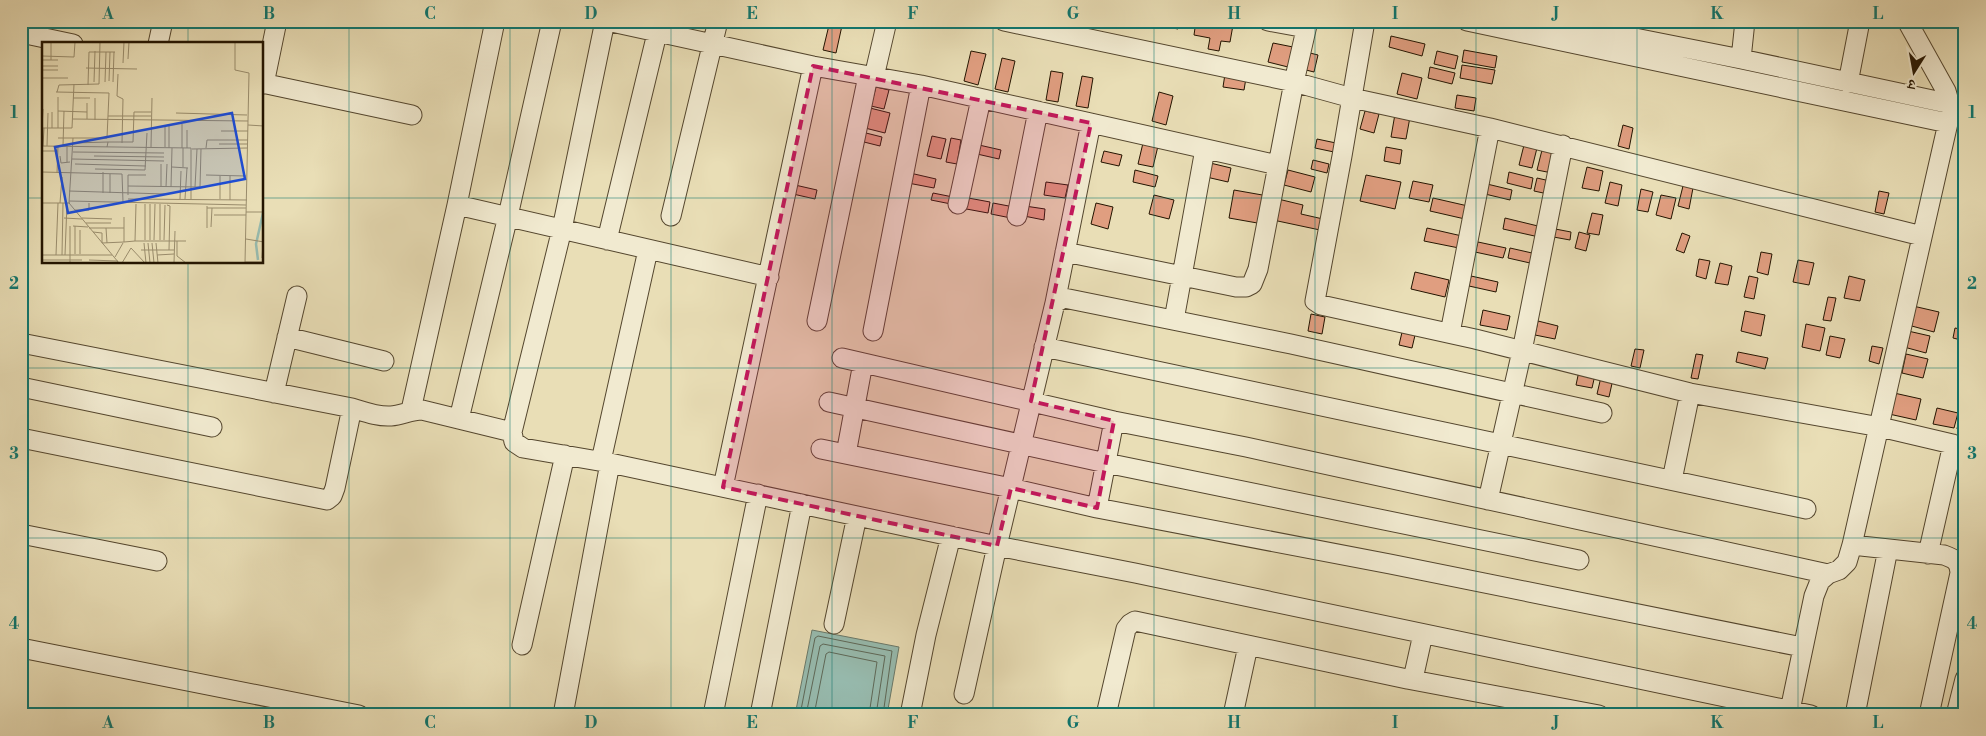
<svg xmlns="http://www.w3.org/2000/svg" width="1986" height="736" font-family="'Libre Bodoni','Noto Serif Devanagari',serif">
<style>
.water{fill:#97bcb0;stroke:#69796a}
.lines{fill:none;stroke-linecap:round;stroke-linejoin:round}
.shore{stroke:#5d6858;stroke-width:1}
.building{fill:#e09e80;stroke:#231400}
.minor-casing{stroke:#54462e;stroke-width:21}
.minor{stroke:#f1ead0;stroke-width:19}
.marked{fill:#c2185b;fill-opacity:0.2;stroke:#c2185b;stroke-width:4;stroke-dasharray:10 6;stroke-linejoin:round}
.grid{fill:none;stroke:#0f766e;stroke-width:1;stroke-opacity:0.55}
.inset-river{fill:none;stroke:#97bcb0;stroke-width:2.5}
.inset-road{fill:none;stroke:#9a8d6d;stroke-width:1}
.view{fill:#1d4ed8;fill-opacity:0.15;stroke:#1d4ed8;stroke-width:2.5}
.inset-edge{fill:none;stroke:#231400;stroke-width:2.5}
.neatline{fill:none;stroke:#0f766e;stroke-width:2}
.grid-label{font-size:16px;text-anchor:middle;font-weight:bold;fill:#0f766e}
</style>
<rect width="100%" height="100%" fill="#e9deb6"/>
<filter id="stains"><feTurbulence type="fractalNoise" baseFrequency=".004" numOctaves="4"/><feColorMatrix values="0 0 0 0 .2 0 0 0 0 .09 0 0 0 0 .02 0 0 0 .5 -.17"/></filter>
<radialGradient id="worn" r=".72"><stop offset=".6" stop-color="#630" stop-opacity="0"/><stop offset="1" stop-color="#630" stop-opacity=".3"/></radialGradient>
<path class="water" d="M812 630 899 647 887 715H795Z"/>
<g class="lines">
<path class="shore" d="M800 715 815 638 818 636 892 651 883 715
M806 715 820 646 823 644 885 656 876 715
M814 715 826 654 829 652 877 662 869 715"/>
</g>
<path class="building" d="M830 21H843L836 53 823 50Z
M1163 21H1179L1178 29 1162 26Z
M1196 21H1211L1233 25 1230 42 1221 41 1219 51 1208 49 1210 38 1194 35Z
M1391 36 1425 44 1422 56 1389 47Z
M1273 43 1293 47 1288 67 1268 62Z
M1464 50 1497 56 1495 68 1462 62Z
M971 51 986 54 978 85 964 81Z
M1437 51 1458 56 1455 69 1434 64Z
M1306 52 1318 55 1314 72 1302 69Z
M1002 58 1015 61 1008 92 995 89Z
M1462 65 1495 70 1492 84 1460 78Z
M1430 67 1455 73 1452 84 1428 78Z
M1051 71 1063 73 1058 102 1046 100Z
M1402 73 1422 78 1417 99 1397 94Z
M1225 74 1246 78 1244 90 1223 87Z
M1082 76 1093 78 1088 108 1076 106Z
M876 87 889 90 884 109 871 106Z
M1159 92 1173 96 1166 125 1152 121Z
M1457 95 1476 98 1474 111 1455 108Z
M866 107 890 113 885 133 861 127Z
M1365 111 1379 114 1374 133 1360 129Z
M1395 114 1410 117 1406 139 1391 137Z
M1623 125 1633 128 1629 149 1618 146Z
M862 132 882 137 880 146 860 141Z
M932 136 946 139 941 159 927 156Z
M951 138 961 140 957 164 946 162Z
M1317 139 1336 143 1334 152 1315 148Z
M1143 143 1158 146 1153 167 1138 164Z
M979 145 1001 150 999 159 977 154Z
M1524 145 1537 148 1532 168 1519 165Z
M1386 147 1402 150 1400 164 1384 161Z
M1542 150 1557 153 1552 173 1537 170Z
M1104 151 1122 155 1119 166 1101 162Z
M1313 160 1329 164 1327 173 1311 169Z
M1206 162 1231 168 1228 182 1202 176Z
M1587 167 1603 171 1599 191 1582 188Z
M1135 170 1158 176 1155 187 1133 182Z
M1288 170 1315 177 1311 192 1284 185Z
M1509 172 1533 178 1531 189 1507 183Z
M910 173 936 179 934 188 908 183Z
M1366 175 1401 182 1395 209 1360 201Z
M1537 178 1550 181 1548 194 1534 191Z
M1413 181 1433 185 1429 202 1409 198Z
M1046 182 1068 185 1065 198 1044 195Z
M1610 182 1622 185 1618 206 1605 203Z
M1487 184 1512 190 1510 200 1485 194Z
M795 185 817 190 815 199 793 194Z
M1683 186 1693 188 1689 209 1678 206Z
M1641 189 1653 192 1648 212 1637 210Z
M1234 190 1268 196 1263 224 1229 218Z
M1879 191 1889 193 1884 214 1875 212Z
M933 193 953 197 951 204 931 200Z
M1154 195 1174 200 1169 219 1149 214Z
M1661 195 1676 198 1671 219 1656 215Z
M963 197 990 202 988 213 961 208Z
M1433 198 1468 206 1465 219 1430 211Z
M1278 199 1303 205 1301 214 1323 219 1320 230 1273 220Z
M993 203 1014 207 1011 218 991 214Z
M1096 203 1113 207 1108 229 1091 224Z
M1025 206 1045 209 1044 220 1024 216Z
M1592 213 1603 215 1599 235 1587 233Z
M1505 218 1542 227 1539 237 1503 229Z
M1427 228 1462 236 1459 248 1424 241Z
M1550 228 1571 232 1570 240 1548 236Z
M1579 232 1590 235 1586 251 1575 248Z
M1682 233 1690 236 1684 253 1676 250Z
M1478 242 1506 248 1503 258 1475 252Z
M1510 248 1532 253 1530 263 1508 258Z
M1761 252 1772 254 1768 275 1757 272Z
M1699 259 1710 261 1706 279 1696 276Z
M1798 260 1814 263 1809 285 1793 282Z
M1720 263 1732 266 1728 285 1715 283Z
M1415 272 1449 280 1445 297 1411 289Z
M1471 276 1498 282 1496 292 1469 286Z
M1749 276 1758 278 1754 299 1744 297Z
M1849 276 1865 280 1860 301 1844 298Z
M1828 297 1836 298 1831 321 1823 320Z
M1913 306 1939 312 1934 332 1908 325Z
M1483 310 1510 316 1507 330 1480 325Z
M1745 311 1765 315 1761 336 1741 331Z
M1311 314 1325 317 1322 334 1308 331Z
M1538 321 1558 326 1555 339 1535 335Z
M1806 324 1825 328 1820 351 1802 347Z
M1403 328 1416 331 1412 348 1399 345Z
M1955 328 1965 330V341L1953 338Z
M1908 331 1930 336 1926 353 1904 347Z
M1830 336 1845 339 1840 358 1826 355Z
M1872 346 1883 348 1879 364 1869 361Z
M1635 349 1644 350 1640 368 1631 366Z
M1738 352 1768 358 1765 369 1736 362Z
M1696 354 1703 355 1698 379 1691 378Z
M1906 354 1928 359 1923 378 1902 373Z
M1579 371 1595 375 1592 388 1576 385Z
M1601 377 1613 379 1609 397 1597 394Z
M1894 393 1921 399 1916 420 1889 414Z
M1937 408 1958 413 1954 428 1933 424Z
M1960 413 1965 414V430L1957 429Z"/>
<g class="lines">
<defs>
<path id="minor" d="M605 21 562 229 512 432 514 442 523 448 610 463 997 546 1135 573 1811 715
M607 21 813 66 921 85 1278 165
M1004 21 1294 82 1352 98 1490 128 1922 236
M1268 21 1306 28
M1365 21 1342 156 1315 301 1321 305 1475 339 1690 393 1880 427 1965 447
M1467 21 1948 123
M1549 21 1741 59 1965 107
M21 33 73 44
M158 44 163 21
M1741 59 1745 21
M874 77 887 21
M262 83 412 115
M1848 83 1860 21
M264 84 277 21
M958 204 981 99
M457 205 769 277
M671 216 718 21
M1017 216 1038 111
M607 240 660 21
M1065 252 1236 287H1246L1252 284 1258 269 1294 82 1308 21
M1055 303 1091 123
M1174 320 1205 149
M817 321 868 76
M873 331 921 85
M1450 333 1490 128
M287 337 384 361
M21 343 352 408C365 412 378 417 391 416 402 415 411 410 422 410L512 432
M1044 347 1806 509
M842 358 1114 421 1246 447 1828 574
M21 387 212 427
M274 393 297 296
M829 402 1106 463 1579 560
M411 410 457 205 495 21
M459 419 508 216 552 21
M21 438 327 500 332 496 335 488 352 408
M821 449 1011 488 1097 508 1390 564 1802 647
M846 454 863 363
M601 461 648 250
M1672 480 1690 393
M723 487 813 66
M1488 500 1522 351 1563 145
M1097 508 1114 421
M21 534 157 561
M1852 545 1944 555C1955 559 1959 561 1960 573L1929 715
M1928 554 1953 444
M834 624 857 516
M522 645 565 455
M21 648 359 715
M1407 679 1599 715
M964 694 997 546 1055 303 1064 298 1291 344 1602 413
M563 715 610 463
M713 715 758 494
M760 715 802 504
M910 715 926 635 951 536
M1106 715 1126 629 1130 624 1135 621 1407 679 1413 676 1415 670 1423 634
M1233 715 1248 646
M1789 715 1814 596 1820 581 1828 574 1839 570 1847 562 1852 545 1948 123 1950 105 1946 91 1907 21
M1855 715 1888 549
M1956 715 1965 679"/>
</defs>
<use href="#minor" class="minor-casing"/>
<use href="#minor" class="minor"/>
</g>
<path class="marked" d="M813 66 1091 123 1031 401 1114 421 1097 508 1011 488 997 546 723 487Z"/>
<path class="grid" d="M188 21V44M349 21V715M510 21V715M671 21V715M832 21V715M993 21V715M1154 21V715M1315 21V715M1476 21V715M1637 21V715M1798 21V715M21 198H44M262 198H1965M188 262V715M21 368H1965M21 538H1965"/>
<g transform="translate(42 42)">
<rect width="221" height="221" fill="#e9deb6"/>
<path class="inset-river" d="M216 218 214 202 221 171"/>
<path class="inset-road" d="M193 0V28L207 31 203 221M0 14 32 15 33 0M86 17 87 0M0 18H16M9 18V0M81 21 82 0M0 24H16M44 26 95 27M0 28H16M76 32 75 54 81 57 80 101M0 36H26M67 39 68 10M52 40 53 9M63 40 64 10M71 40 72 10M46 43 47 10H73M14 50 67 51 65 96H16M15 50 17 43 57 42 58 0M16 55V69L45 70M31 56H48M134 71 205 73M66 74H109M31 77 206 79M45 77V61M53 78V56M140 82V106M206 83 222 84M0 86H30L32 42M0 86 1 67M10 86V70M16 86V69M179 89H206M31 96 27 161 77 221M31 101 66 100M177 102H205M0 104 149 106V157M1 104 2 86M5 104 6 71M21 104 22 69M65 105 66 100H91L92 70H109M109 105 110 56M123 105V84M127 106V84M145 106V88M164 106 165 98H206M150 107 205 106M0 109H16M31 110 122 111M18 114 19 121 28 120M52 114 122 115M30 117 122 119M25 120V104M33 122 104 124M130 125 146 126M141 125V106M53 127 103 128 105 91M0 130 80 132 81 160M15 131 16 104M68 132V151M164 133 204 134M86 144 158 145 159 107M119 145V122M124 145 125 122M129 145 130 106M153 145 155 107M27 149 123 152M61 151V130M86 153V133H104M86 157 205 158M138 157 139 129M143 157 145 126M178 157V134M188 158V134M27 159 204 163M0 161H28M18 161 20 135M125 163 128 164 127 208M165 166H204M33 168H47V161M204 170H222M172 173H204M22 176 40 177M40 176 70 177M44 181H69M28 184V221M31 184 46 185M33 184V212M169 185 170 166M47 186H82M64 186 65 201M165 186V164M38 188V212M51 190 60 191V201M204 197 222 200M103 198V162M108 198V162M112 198 113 162M118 198V162M122 198 123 163M93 199H144M135 199V214L144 221M82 200 93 199 94 162M60 201 82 200V175M102 201 104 221M106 201 108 221M110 201 112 221M114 201 116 221M99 208H132M0 213H70M14 213 16 161M20 213 21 161M23 213 25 161M115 213 132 212M73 215 81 201M220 216 221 200M0 218H40M47 218 76 219M203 220H222M80 221 89 206 103 221M132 221 133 189"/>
<path class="view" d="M190 71 203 137 26 171 13 105Z"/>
<rect width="221" height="221" class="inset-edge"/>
</g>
<rect width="1986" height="736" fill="none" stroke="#e9deb6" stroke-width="55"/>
<g transform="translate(1914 72) rotate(191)" stroke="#f1ead0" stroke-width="4" paint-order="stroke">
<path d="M0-4L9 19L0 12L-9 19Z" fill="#231400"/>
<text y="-8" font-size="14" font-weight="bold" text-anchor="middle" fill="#231400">उ</text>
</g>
<rect x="28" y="28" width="1930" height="680" class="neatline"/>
<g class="grid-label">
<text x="108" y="19">A</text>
<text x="269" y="19">B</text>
<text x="430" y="19">C</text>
<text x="591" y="19">D</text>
<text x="752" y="19">E</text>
<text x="913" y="19">F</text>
<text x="1073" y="19">G</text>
<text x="1234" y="19">H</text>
<text x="1395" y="19">I</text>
<text x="1556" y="19">J</text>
<text x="1717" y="19">K</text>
<text x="1878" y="19">L</text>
<text x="14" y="118">1</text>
<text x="1972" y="118">1</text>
<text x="14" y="289">2</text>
<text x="1972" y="289">2</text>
<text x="14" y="459">3</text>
<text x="1972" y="459">3</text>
<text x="14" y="629">4</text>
<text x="1972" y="629">4</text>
<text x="108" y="728">A</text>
<text x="269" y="728">B</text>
<text x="430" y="728">C</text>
<text x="591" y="728">D</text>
<text x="752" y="728">E</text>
<text x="913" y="728">F</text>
<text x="1073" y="728">G</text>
<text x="1234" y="728">H</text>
<text x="1395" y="728">I</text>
<text x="1556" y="728">J</text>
<text x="1717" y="728">K</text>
<text x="1878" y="728">L</text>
</g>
<rect width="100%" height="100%" filter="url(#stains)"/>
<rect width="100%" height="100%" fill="url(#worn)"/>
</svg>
